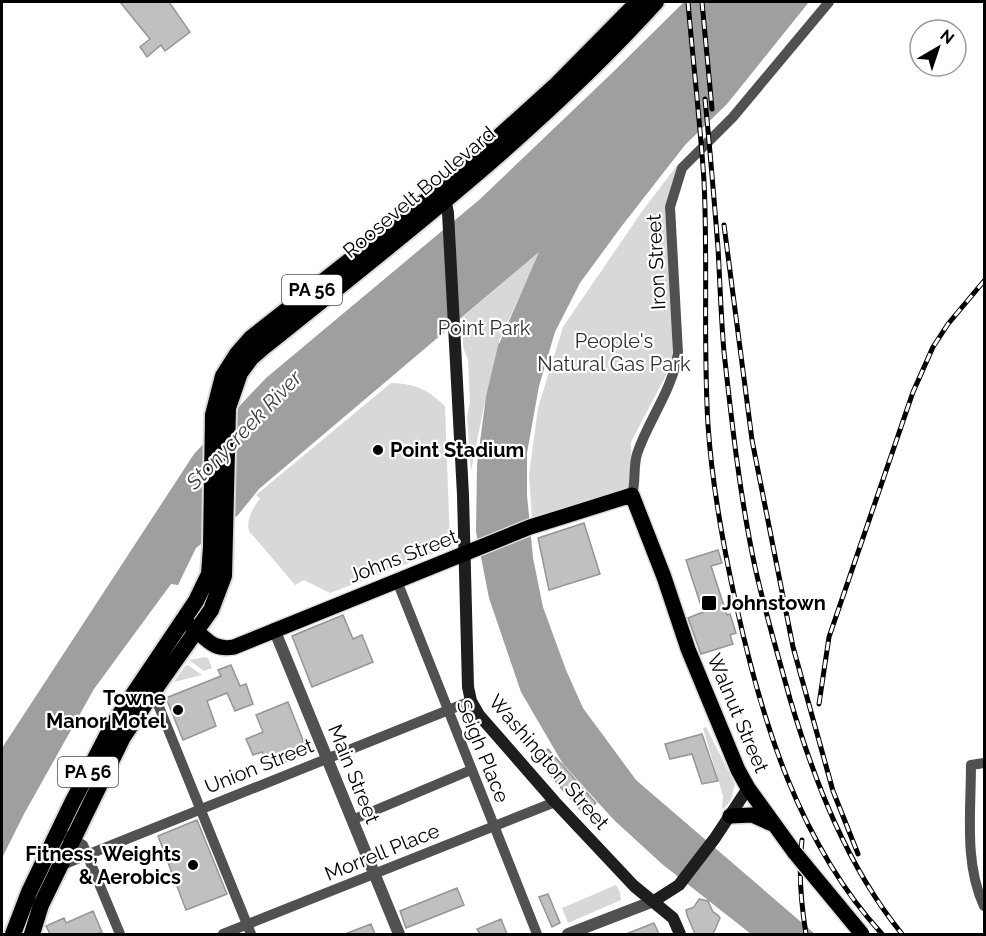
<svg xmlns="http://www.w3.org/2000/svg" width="986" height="936" font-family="Raleway,sans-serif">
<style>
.green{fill:#d8d8d8}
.water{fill:#9f9f9f}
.building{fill:#c0c0c0;stroke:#959595;stroke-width:1.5}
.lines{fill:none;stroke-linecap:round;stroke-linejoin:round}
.primary-casing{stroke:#dbdbdb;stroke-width:18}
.trunk-casing{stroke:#dbdbdb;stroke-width:20}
.minor{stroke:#515151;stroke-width:10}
.tertiary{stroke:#515151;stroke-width:12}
.secondary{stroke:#1e1e1e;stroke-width:12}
.primary{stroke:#000;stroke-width:15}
.trunk{stroke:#000;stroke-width:16}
.rail-casing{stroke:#000;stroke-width:5}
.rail{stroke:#fff;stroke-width:3;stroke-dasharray:9;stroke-linecap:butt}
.primary-bridge-casing{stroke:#dbdbdb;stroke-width:18;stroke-linecap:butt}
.primary-bridge{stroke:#000;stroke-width:15}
.poi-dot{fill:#000;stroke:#fff;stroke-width:2}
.labels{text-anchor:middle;stroke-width:4.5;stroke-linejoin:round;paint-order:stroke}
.shield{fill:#fff;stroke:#4c4c4c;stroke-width:1.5}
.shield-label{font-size:18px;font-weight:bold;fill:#000}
.street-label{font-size:20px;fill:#000;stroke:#fff}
.park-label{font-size:20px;fill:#2f2f2f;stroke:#fff}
.poi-label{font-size:20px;font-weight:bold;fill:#000;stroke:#fff;text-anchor:start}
.water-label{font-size:21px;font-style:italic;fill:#404040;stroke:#fff}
</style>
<rect width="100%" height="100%" fill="#fff"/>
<path class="green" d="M678 164 665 211 674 310 672 364 631 442 632 487 532 518 529 475 538 408 563 327 643 210Z
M540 251 499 341 486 396 471 471 467 417 470 402 468 360 463 347V317Z
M391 383C416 384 427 389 445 406L450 544 445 549 330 593 304 580 295 585 249 531C246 520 253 507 260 499L256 495Z
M205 657 208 658 212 668 204 671 189 660Z
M188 665 202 675 174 682 185 666Z
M706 727 735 784 731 800 724 809 722 808 723 796 703 728Z
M616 885 620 892 621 900 568 923 562 908Z"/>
<path class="water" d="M684 2H809L727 104 685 145 621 227 580 283 555 332 539 386 527 453V495L533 558 543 607 566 670 583 708 636 780 815 934H751L662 864 614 820 563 764 521 692 489 598 476 532 477 465 486 396 499 341V344L539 252 259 489 238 515 196 548 178 585 171 584 94 689 24 814 2 858V748L194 454 266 378 479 200 610 75Z"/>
<path class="building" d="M120 2H169L190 32 165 51 161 45 147 57 140 47 150 39Z
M584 523 600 574 549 590 538 538Z
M718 550 722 563 711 566 727 615 730 614 736 633 730 635 733 644 701 654 688 618 703 612 686 560Z
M343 615 353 639 362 635 373 662 312 687 292 636Z
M231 665 240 686 246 684 253 704 235 711 227 693 207 701 216 726 183 740 166 698 221 676 218 670Z
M288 702 308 753 269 768 262 752 253 755 246 739 263 732 256 715Z
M702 734 718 781 702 784 692 754 670 759 665 744Z
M548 749 596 803 584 814 536 759Z
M197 820 227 894 186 910 158 836Z
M457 888 464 905 406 928 400 911Z
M548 894 560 923 552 927 539 897Z
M699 899 708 901 713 912 718 915 720 918 713 934H695L687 915 686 910 694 907Z
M93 911 102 932 96 934H50L46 926 64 918 66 923Z
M501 919 507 934H480L477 929Z
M654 923 659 934H626Z
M371 924 375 934H345Z"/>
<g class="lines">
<defs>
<path id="primary" d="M188 624C206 637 211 651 234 647L530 527 632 495 664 577 688 649 738 770 748 788 795 853
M730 816 752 815 772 824"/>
<path id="trunk" d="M13 934 29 892 72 803 112 726 196 601 209 574 211 547 213 415 223 376 237 354 251 338 442 188 555 86 638 2
M32 934 41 905 123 737 153 692 211 610 224 576 228 408 240 373 251 358 265 346C401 237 539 131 656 2"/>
</defs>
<use href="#primary" class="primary-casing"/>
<use href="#trunk" class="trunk-casing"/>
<path class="minor" d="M632 495C636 482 633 468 637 454 649 418 672 392 678 353L670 207 682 168 733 117 829 2
M397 581 537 934
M153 692 251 934
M984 763 971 765C971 811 964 864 984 906
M352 820 471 770
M58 832 83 845 120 934
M62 865 471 701
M223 934 555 802"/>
<path class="tertiary" d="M274 629 399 934
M568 934 654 901"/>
<path class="secondary" d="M444 194 448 213 463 495 468 687 471 701 479 715 555 802 634 886 673 918 680 934
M654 901 679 885 715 838 748 788"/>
<use href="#primary" class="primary"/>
<use href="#trunk" class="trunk"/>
<defs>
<path id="rail" d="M688 2C693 61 700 121 704 181 708 263 703 344 708 425 712 485 723 545 736 604 762 722 799 843 882 934
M702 2 712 109
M705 99C710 149 714 198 718 248 720 283 721 318 724 352 732 424 740 497 755 567 765 612 778 655 790 699 815 783 847 866 902 934
M724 225 752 440 793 647 833 791 858 854
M819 704 829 637 913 392 933 347 948 324 984 281
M802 840C798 872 801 903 806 934"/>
</defs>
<use href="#rail" class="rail-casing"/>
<use href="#rail" class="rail"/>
<defs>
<path id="primary-bridge" d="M795 853 862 934"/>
</defs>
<use href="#primary-bridge" class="primary-bridge-casing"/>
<use href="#primary-bridge" class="primary-bridge"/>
</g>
<g class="poi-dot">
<circle cx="378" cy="450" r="6"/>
<rect x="701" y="595" width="16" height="16" rx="3"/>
<circle cx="178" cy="710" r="6"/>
<circle cx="193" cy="865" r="6"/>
</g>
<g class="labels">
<g class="shield">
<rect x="282" y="275" width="60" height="30" rx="4.5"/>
<rect x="58" y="757" width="60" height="30" rx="4.5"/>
</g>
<g class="shield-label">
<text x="312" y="296">PA 56</text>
<text x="88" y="778">PA 56</text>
</g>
<g class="street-label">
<text transform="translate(419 192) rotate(-40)" y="7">Roosevelt Boulevard</text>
<text transform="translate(656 262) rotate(-93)" y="7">Iron Street</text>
<text transform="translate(403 556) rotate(-21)" y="7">Johns Street</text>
<text transform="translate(738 713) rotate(67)" y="7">Walnut Street</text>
<text transform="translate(483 751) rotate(68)" y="7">Seigh Place</text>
<text transform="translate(549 762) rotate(49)" y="7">Washington Street</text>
<text transform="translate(259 766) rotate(-22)" y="7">Union Street</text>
<text transform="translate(354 774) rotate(68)" y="7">Main Street</text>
<text transform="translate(382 852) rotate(-22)" y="7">Morrell Place</text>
</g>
<g class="park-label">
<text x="484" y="335">Point Park</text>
<text x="614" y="348">People's<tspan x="614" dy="23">Natural Gas Park</tspan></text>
</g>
<g class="poi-label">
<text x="390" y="457">Point Stadium</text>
<text x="722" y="610">Johnstown</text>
<text x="166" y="705" text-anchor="end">Towne<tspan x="166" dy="23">Manor Motel</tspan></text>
<text x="181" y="861" text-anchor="end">Fitness, Weights<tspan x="181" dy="23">&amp; Aerobics</tspan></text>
</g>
<g class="water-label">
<text transform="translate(244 430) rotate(-46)" y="7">Stonycreek River</text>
</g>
</g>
<rect width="986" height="936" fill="none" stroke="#000000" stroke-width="6"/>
<g transform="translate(938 48) rotate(39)"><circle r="28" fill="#ffffff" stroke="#999999" stroke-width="1.5"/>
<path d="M0-4.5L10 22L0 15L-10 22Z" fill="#000000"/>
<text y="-9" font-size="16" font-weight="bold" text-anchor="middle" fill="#000000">N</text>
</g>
</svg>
